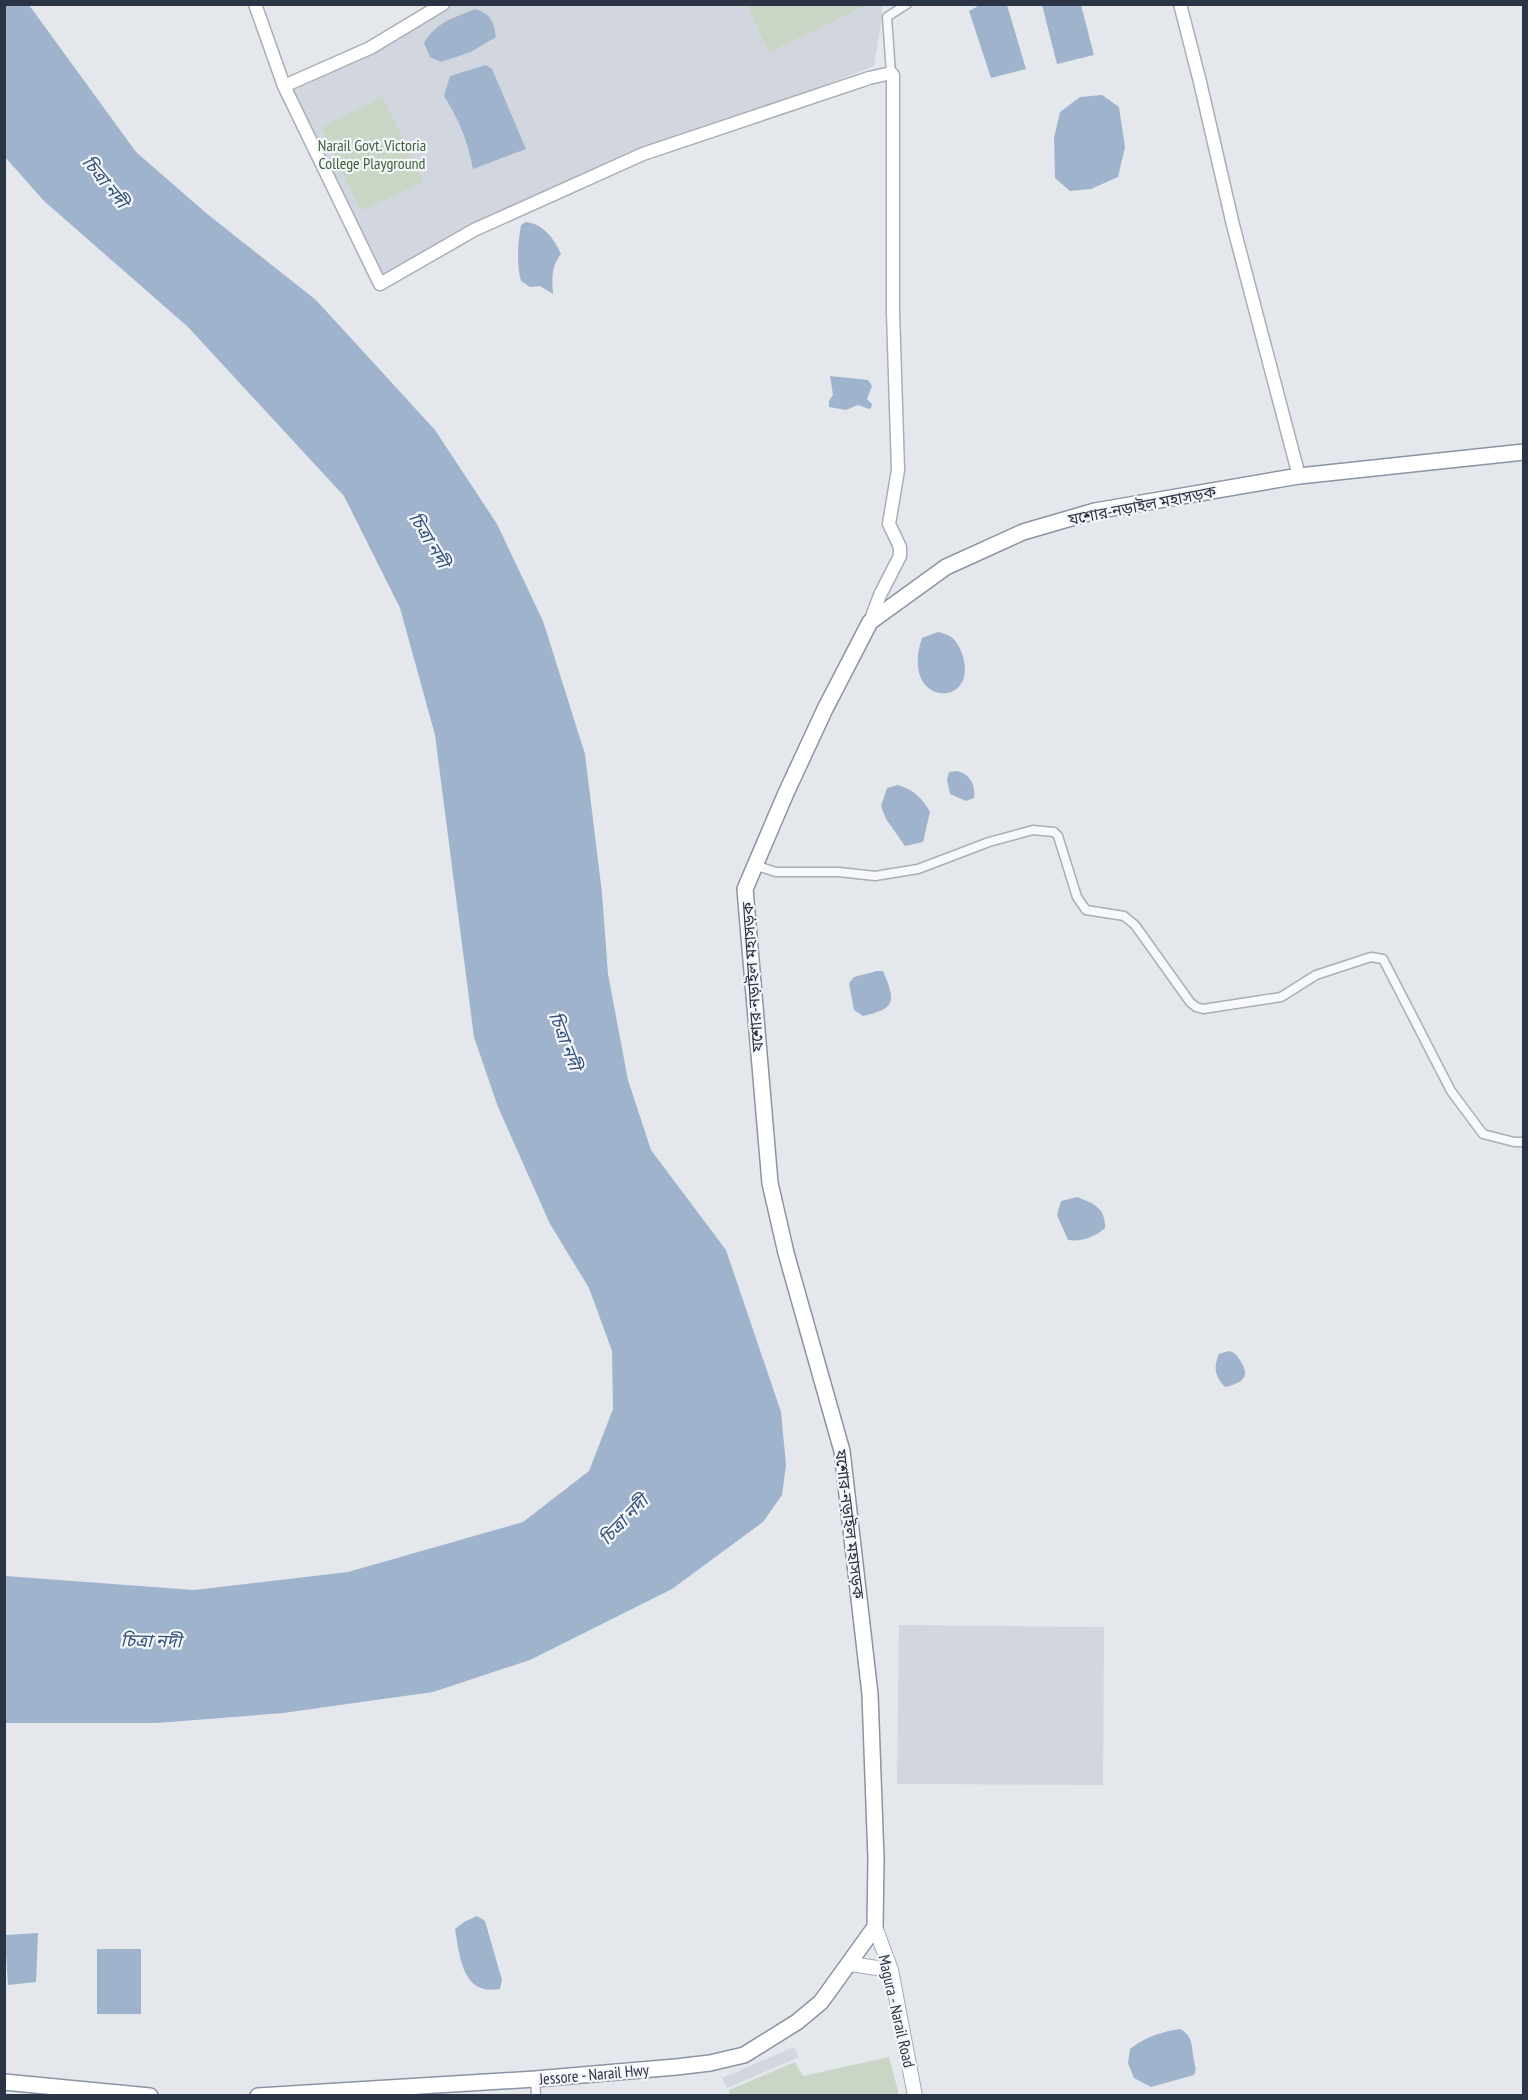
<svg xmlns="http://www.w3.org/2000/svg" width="1528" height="2100" font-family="'PT Sans Narrow','Noto Sans Bengali',sans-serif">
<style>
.built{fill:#d2d6de}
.green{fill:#c9d6c5}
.water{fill:#9fb4cc}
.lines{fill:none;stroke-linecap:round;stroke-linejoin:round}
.street-casing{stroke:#a9aeb7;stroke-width:11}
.secondary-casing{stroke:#a9aeb7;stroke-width:15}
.primary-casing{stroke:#a3abb8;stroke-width:16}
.highway-casing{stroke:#8b94a3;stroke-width:18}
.street{stroke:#f7f8fa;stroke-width:8}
.secondary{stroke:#fff;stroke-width:12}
.primary{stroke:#fff;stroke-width:14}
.highway{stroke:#fff;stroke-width:15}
.labels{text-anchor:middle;stroke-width:4.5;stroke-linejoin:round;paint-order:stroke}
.park-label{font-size:16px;fill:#3f6138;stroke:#f4f6f9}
.street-label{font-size:16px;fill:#2b3445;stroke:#f4f6f9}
.water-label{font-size:18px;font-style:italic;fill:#34527a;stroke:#f4f6f9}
</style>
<rect width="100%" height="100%" fill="#e4e7ec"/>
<path class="built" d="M452 5H882V18L874 66 676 142 382 279 314 134 292 91 376 52 416 25Z
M899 1625 1104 1627 1103 1785 897 1784Z
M794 2047 799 2057 727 2088 722 2078Z"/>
<path class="green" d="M747 5H867L769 52Z
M383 97 423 182 361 211 321 127Z
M889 2057 899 2095H730L729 2090 795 2062 803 2076Z"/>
<path class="water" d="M5 4 29 5 136 152 206 213 316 300 435 430 497 524 543 621 585 754 602 893 608 974 628 1080 651 1150 726 1250 781 1412 786 1465 782 1495 763 1522 672 1589 530 1660 433 1692 283 1713 157 1723H5V1576L194 1590 348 1572 523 1522 589 1471 613 1409 612 1351 589 1288 550 1224 498 1107 474 1037 435 735 400 608 344 496 188 327 44 201 5 157Z
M980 5H1007L1026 69 991 78 969 11Z
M1042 5H1081L1094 55 1057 64Z
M475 9C492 15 493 20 496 37L471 52 441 62 430 57 424 43C435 23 455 17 475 9Z
M486 65 492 69 526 149 473 169C467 139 460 122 444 96L450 76Z
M1102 95 1119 107 1125 147 1118 177 1091 189 1070 191 1055 178 1054 138 1060 112 1080 97Z
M526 222C543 224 554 238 561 254 551 266 552 279 553 294L540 286 530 287 521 281C516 262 518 244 521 225Z
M830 376 868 380 872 386 867 399 872 404 871 408 869 409 858 405 846 410 829 407V401L833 395Z
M938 632C950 634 956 639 961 651 984 709 898 710 922 638Z
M957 771C970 774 976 785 974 798L966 801 950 794 947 780 949 772Z
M898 785C914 790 922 798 930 812L923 842 905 846 886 819 881 806 887 788Z
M877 971H883C896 1001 896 1009 863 1016L854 1010 849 983 854 977Z
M1077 1197C1093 1203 1106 1208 1105 1228 1095 1237 1082 1242 1068 1240L1057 1215 1061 1201Z
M1229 1351C1236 1353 1236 1355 1240 1360 1251 1377 1243 1383 1225 1387 1215 1376 1213 1368 1219 1354Z
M477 1916 485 1921 502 1980 500 1989C462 1996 460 1957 455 1929L464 1922Z
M38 1933 36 1982 8 1985 5 1935Z
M97 1949H141V2014H97Z
M1180 2029C1194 2036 1191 2047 1194 2060 1195 2067 1197 2068 1194 2075L1151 2087 1134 2078 1128 2063 1130 2049C1145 2037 1161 2032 1180 2029Z"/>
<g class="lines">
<defs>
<path id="street" d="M891 73 887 17 907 4
M754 865 776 872H839L875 876 918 869 989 842 1033 830 1054 832 1058 836 1077 897 1086 910 1124 916 1135 925 1190 1002 1196 1007 1203 1009 1281 997 1316 975 1371 957 1383 959 1451 1091 1483 1134 1514 1142H1524
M535 2079 536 2096"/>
<path id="secondary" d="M255 4 284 86 380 284 474 230 643 154 869 78 891 73 893 75V312L898 470 889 524 900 547V556L880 595 870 622
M1180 4 1200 82 1233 225 1299 476
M284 86 370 48 443 4"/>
<path id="primary" d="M875 1927 891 1970 915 2096
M850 1964 891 1970"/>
<path id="highway" d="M4 2082 150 2096
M258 2096 535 2079 676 2067 710 2063 744 2055 797 2022 821 2002 875 1927 876 1859 870 1694 842 1451 786 1253 770 1183 745 889 786 793 825 709 870 622 946 567 1023 532 1095 511 1299 476 1524 452"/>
</defs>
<use href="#street" class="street-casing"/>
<use href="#secondary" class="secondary-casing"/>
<use href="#primary" class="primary-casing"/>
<use href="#highway" class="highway-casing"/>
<use href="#street" class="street"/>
<use href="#secondary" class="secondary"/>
<use href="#primary" class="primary"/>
<use href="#highway" class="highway"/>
</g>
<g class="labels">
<g class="park-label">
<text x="372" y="151">Narail Govt. Victoria<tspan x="372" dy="18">College Playground</tspan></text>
</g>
<g class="street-label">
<text transform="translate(1142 505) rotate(-11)" y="6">যশোর-নড়াইল মহাসড়ক</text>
<text transform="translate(752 977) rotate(-94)" y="6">যশোর-নড়াইল মহাসড়ক</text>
<text transform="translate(850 1524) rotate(83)" y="6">যশোর-নড়াইল মহাসড়ক</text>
<text transform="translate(897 2011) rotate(77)" y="6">Magura - Narail Road</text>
<text transform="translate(594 2074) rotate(-5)" y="6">Jessore - Narail Hwy</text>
</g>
<g class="water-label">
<text transform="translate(105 182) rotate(51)" y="6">চিত্রা নদী</text>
<text transform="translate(429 540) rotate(59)" y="6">চিত্রা নদী</text>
<text transform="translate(565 1041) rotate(69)" y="6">চিত্রা নদী</text>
<text transform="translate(624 1520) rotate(-46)" y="6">চিত্রা নদী</text>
<text transform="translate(151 1641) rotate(1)" y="6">চিত্রা নদী</text>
</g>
</g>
<rect width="1528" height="2100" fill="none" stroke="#2b3445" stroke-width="12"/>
</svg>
